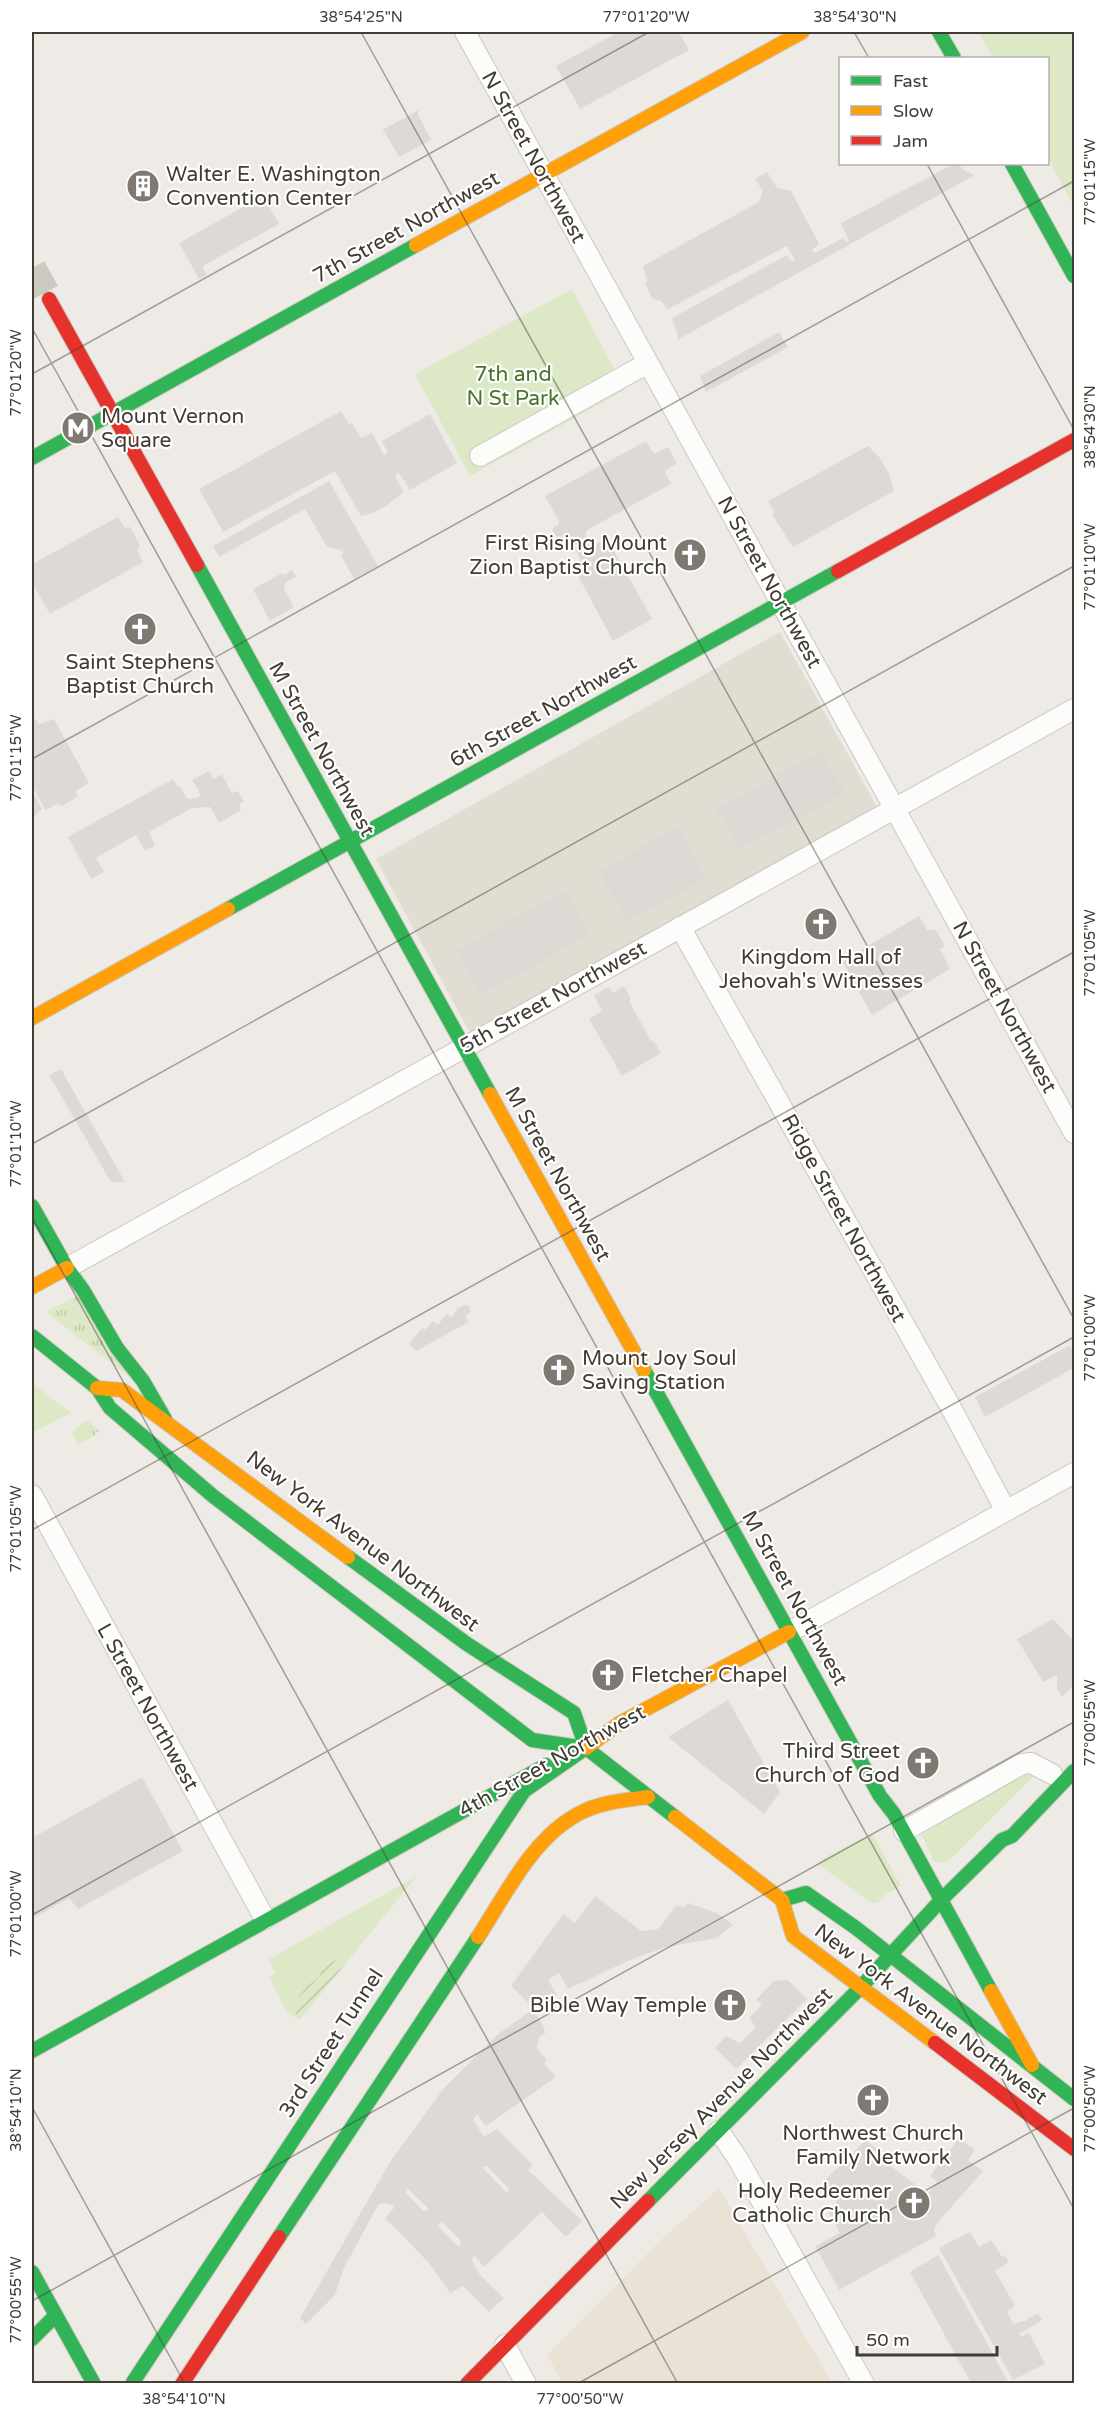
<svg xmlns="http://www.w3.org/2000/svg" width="1106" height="2415" font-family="'Varela Round',sans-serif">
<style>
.residential{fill:#e2ddd3}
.education{fill:#e9e2d5}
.grass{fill:url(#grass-tufts)}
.park{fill:#dce8c6}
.garden{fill:url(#garden-furrows)}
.parking{fill:#dddad6;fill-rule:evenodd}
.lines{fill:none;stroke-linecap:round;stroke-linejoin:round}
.secondary-tunnel{stroke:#ccc8c2;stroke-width:28;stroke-dasharray:28 14;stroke-linecap:butt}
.street-casing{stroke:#cac7c2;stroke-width:22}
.fast-casing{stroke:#cdc8bd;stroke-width:16}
.slow-casing{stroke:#cdc8bd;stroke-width:16}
.jam-casing{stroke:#cdc8bd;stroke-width:16}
.street{stroke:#fcfcfb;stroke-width:20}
.fast{stroke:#30b455;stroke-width:14}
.slow{stroke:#ff9f0a;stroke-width:14}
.jam{stroke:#e5322d;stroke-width:14}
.ticks{fill:none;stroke:#433c33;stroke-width:1.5;stroke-opacity:0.45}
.labels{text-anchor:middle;stroke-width:4.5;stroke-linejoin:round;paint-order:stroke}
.street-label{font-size:21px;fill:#433c33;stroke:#fff}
.poi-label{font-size:21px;fill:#433c33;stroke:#fff;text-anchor:start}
.park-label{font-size:21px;fill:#487328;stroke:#fff}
.neatline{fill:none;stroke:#433c33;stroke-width:2}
.ticks-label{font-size:15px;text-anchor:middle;fill:#433c33}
</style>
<defs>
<pattern id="grass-tufts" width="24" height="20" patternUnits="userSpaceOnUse" patternTransform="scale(1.5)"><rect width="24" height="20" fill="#dce8c6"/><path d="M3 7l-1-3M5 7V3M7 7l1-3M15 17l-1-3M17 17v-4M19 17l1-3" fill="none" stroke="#bec8ab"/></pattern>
<pattern id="garden-furrows" width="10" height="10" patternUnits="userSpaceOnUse" patternTransform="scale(1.5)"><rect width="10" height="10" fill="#dce8c6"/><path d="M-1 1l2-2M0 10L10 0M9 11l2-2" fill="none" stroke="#bec8ab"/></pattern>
</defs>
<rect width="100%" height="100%" fill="#eeebe6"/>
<path class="residential" d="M780 632 877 807 470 1033 376 859Z"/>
<path class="education" d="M719 2188 832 2383H563L547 2355 661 2240Z"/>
<path class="grass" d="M79 1295 133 1380 46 1312Z
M86 1420 99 1430 95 1435 78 1445 72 1433Z"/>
<path class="park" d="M978 32H1074V207L1048 158V58H993Z
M572 289 625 390 470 476 415 374Z
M32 1383 71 1413 32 1433Z
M1027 1770 1033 1774V1777L949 1861 944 1863 934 1861 920 1832Z
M870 1834 874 1836 901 1886 887 1894 877 1903H872L819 1865V1861Z
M417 1876 300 2019 288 2014 269 1977 276 1973 269 1959Z"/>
<path class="garden" d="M366 1935 368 1936 300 2019 295 2012C294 1996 309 1985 320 1976L321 1968 351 1952Z"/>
<path class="parking" d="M619 32H679L689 50 580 109 556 66Z
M419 110 418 115 431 140 399 157 385 132 382 130Z
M954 164H958L965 171 975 175 677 340 678 336 672 318 787 255 792 262 795 260 787 246 668 309 661 301 653 299 645 284 647 280 643 266 759 202 763 191 755 179 767 172 777 188 791 191 819 244 812 250 815 253 843 238 846 242 849 241 841 223Z
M263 196 279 224 206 264 203 267 206 275 199 279 179 243Z
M779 332 788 347 706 392 700 376Z
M341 411 349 424 352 423 361 438 372 433 384 455 388 453 382 441 430 414 457 463 410 490 399 473 395 476 404 492 386 506 373 513 361 516 335 471 223 532 199 489Z
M646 441 654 454 668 447 677 463 665 471 671 484 587 530 585 535 592 546 607 538 652 619 613 641 573 566 579 562 580 559 572 543 562 547 552 529 558 525 559 521 545 496Z
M868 446 880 458 889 474 894 491 793 547 773 516 774 512 768 501Z
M329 481 378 566 354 579 341 556 344 554 341 550 327 547 305 509 219 557 213 546Z
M118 517 125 528 130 527 140 545 137 550 143 562 50 614 32 583V564Z
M292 570 296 577 285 583 284 589 294 607 270 621 253 589 282 573 284 575Z
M32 715 39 724 54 719 89 783 76 791 77 797 62 806 57 804 45 810 32 785Z
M822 751 845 793 739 850 716 808Z
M209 771 214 779 222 774 232 793 238 791 244 801 239 804 241 810 219 823 210 807 192 808 149 832 155 845 145 851 136 835 96 858 104 872 91 879 68 837 173 779 178 787 180 786 187 799 197 798 201 795 192 780Z
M32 791 42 809 32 818V828Z
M678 827 706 878 626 922 599 871Z
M564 891 584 921 589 935 482 995 475 983 471 981 456 950Z
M919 916 927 930H936L945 946 940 949 950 969 872 1015 842 961Z
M624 986 631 999 629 1001 651 1041 653 1040 661 1053 622 1076 589 1019 602 1011 594 995 609 987 613 993Z
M61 1069 125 1182H111L49 1075Z
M464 1305 469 1306 471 1312 465 1316 469 1322 416 1351 409 1344 422 1328 425 1330 433 1321 438 1325 446 1314 452 1317 458 1308Z
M1070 1345 1074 1353V1368L985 1417 975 1397Z
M1053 1619 1074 1641V1685L1062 1697 1057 1688V1675L1043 1682 1017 1639Z
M728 1700 780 1792 764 1814 668 1737Z
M142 1777 183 1851 78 1909 69 1898 32 1919V1888L34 1883 32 1879V1838Z
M595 1896 641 1931 658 1929 677 1905 684 1908 688 1903 717 1913 733 1925 717 1938 666 1947 630 1960 568 1989 559 1973 548 1980 557 1995 534 2008 511 1986 563 1914 575 1923Z
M788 1980 807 1999 736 2069 715 2048 726 2036 740 2043 756 2027 749 2018 762 2005 756 2000 774 1981Z
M533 2009 544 2027 545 2034 540 2036 537 2048 546 2059 545 2064 556 2077 486 2126 477 2114 473 2120 484 2137 497 2129 533 2165 528 2170 582 2221 566 2237 542 2212 484 2267 475 2256 471 2258 480 2275 504 2298 489 2312 463 2286 450 2293 429 2263 385 2218 394 2208V2205L382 2203 378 2205 343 2270 335 2295 306 2324 300 2318 390 2162 444 2088 496 2036ZM484 2166 488 2167 509 2189V2191L506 2192 483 2168ZM407 2188 428 2208 427 2211H423L406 2193ZM442 2222 461 2241 460 2246 456 2245 438 2226Z
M959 2138 975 2150 968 2160 983 2171 940 2220 934 2229 936 2236 839 2290 815 2246 840 2233 827 2209 837 2203 825 2180 866 2140 887 2158 885 2162 928 2194 937 2182 930 2176Z
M970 2232 979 2247 991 2240 1002 2257 1005 2256 1009 2262 995 2271 1015 2306 1007 2311 1013 2324 1024 2321 1038 2313 1042 2320 1019 2334 1021 2337 1029 2333 1045 2364 1013 2380 939 2248Z
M938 2255 1009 2383H971L910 2272Z"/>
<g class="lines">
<path class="secondary-tunnel" d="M32 268 49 299"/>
<defs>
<path id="street" d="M465 32 1074 1133
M480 456 648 363
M680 927 950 1406 1006 1511
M67 1268 1074 709
M32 1495 265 1919
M789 1632 1074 1473
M904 1831 1022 1764 1031 1763 1052 1774
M719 2131 738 2159 864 2384
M505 2345 526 2384"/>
<path id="fast" d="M939 32 954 58
M1012 164 1074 276
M32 458 416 245
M197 565 490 1094
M228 909 838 571
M32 1206 67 1268 83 1290 117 1348 143 1381 165 1419
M32 1336 97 1388 110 1408 213 1496 532 1740 586 1748 675 1817
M644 1370 880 1796 894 1814 991 1991
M348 1557 467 1644 574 1713 586 1748
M782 1900 806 1893 856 1928 1074 2099
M32 2051 546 1765
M648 2201 861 1987 942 1899 1002 1840 1012 1836 1074 1771
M279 2237 478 1937
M32 2272 94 2384
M32 2339 56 2315
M133 2382 524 1791 586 1748"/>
<path id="slow" d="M416 245 802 32
M32 1018 228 909
M490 1094 644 1370
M32 1287 67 1268
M97 1388 122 1390 348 1557
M586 1748 620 1723 789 1632
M675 1817 782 1900 793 1936 935 2043
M478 1937C506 1894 533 1837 580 1813 601 1802 626 1800 648 1797
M991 1991 1032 2065"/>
<path id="jam" d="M49 299 197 565
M838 571 1074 440
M935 2043 1074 2149
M182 2384 279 2237
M467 2384 648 2201"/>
</defs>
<use href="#street" class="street-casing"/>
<use href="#fast" class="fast-casing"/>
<use href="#slow" class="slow-casing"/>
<use href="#jam" class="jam-casing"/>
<use href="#street" class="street"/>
<use href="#fast" class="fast"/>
<use href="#slow" class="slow"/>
<use href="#jam" class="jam"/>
</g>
<path class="ticks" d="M361 32 1074 1319M854 32 869 58M927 164 1074 430M32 328 1074 2209M32 374 649 32M32 759 1074 181M32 1144 1074 566M32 1217 678 2384M32 1530 1074 952M32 1915 1074 1337M32 2107 185 2384M32 2301 1074 1722M577 2384 1074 2108"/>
<defs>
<symbol id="building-disc" viewBox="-11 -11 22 22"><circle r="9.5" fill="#7f7972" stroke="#fff"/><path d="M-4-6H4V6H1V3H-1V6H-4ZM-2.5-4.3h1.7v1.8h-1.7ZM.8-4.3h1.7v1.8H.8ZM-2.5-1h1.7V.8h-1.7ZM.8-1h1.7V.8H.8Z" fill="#fff"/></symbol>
<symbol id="metro-disc" viewBox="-11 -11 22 22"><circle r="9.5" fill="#7f7972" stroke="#fff"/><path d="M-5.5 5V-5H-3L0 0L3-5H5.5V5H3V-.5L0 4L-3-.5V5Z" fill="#fff"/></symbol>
<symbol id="church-disc" viewBox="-11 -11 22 22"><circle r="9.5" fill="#7f7972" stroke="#fff"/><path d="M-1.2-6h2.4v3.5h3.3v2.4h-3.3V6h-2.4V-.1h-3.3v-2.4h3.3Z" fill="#fff"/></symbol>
</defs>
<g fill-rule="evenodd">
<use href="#building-disc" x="124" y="167" width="38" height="38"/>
<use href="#metro-disc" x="59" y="409" width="38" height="38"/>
<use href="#church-disc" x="671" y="536" width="38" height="38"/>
<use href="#church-disc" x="121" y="610" width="38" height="38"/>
<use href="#church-disc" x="802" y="905" width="38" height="38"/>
<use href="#church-disc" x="540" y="1351" width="38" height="38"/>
<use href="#church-disc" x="589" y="1656" width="38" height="38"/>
<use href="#church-disc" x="904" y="1744" width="38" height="38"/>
<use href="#church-disc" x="711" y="1986" width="38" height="38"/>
<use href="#church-disc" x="854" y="2081" width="38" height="38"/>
<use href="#church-disc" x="895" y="2184" width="38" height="38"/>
</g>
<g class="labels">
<g class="street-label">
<text transform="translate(534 157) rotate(61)" y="7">N Street Northwest</text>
<text transform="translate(406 227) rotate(-29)" y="7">7th Street Northwest</text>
<text transform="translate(770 582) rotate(61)" y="7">N Street Northwest</text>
<text transform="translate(543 711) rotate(-29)" y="7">6th Street Northwest</text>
<text transform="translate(322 749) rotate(61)" y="7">M Street Northwest</text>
<text transform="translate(553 997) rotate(-29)" y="7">5th Street Northwest</text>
<text transform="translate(1005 1007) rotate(61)" y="7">N Street Northwest</text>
<text transform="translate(558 1174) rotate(61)" y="7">M Street Northwest</text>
<text transform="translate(844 1218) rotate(61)" y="7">Ridge Street Northwest</text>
<text transform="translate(363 1541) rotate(37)" y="7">New York Avenue Northwest</text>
<text transform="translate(795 1598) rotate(61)" y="7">M Street Northwest</text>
<text transform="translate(148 1707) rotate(61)" y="7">L Street Northwest</text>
<text transform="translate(552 1761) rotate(-29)" y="7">4th Street Northwest</text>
<text transform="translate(931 2014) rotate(37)" y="7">New York Avenue Northwest</text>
<text transform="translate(331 2043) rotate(-57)" y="7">3rd Street Tunnel</text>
<text transform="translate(721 2098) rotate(-45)" y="7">New Jersey Avenue Northwest</text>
</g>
<g class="poi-label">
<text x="166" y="181">Walter E. Washington<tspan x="166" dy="24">Convention Center</tspan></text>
<text x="101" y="423">Mount Vernon<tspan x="101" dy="24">Square</tspan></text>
<text x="667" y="550" text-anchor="end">First Rising Mount<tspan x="667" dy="24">Zion Baptist Church</tspan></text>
<text x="140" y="669" text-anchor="middle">Saint Stephens<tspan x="140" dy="24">Baptist Church</tspan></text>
<text x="821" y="964" text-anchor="middle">Kingdom Hall of<tspan x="821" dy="24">Jehovah's Witnesses</tspan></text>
<text x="582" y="1365">Mount Joy Soul<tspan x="582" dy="24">Saving Station</tspan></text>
<text x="631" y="1682">Fletcher Chapel</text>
<text x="900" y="1758" text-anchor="end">Third Street<tspan x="900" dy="24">Church of God</tspan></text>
<text x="707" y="2012" text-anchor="end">Bible Way Temple</text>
<text x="873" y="2140" text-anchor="middle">Northwest Church<tspan x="873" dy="24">Family Network</tspan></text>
<text x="891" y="2198" text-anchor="end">Holy Redeemer<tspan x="891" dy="24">Catholic Church</tspan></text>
</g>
<g class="park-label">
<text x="513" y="381">7th and<tspan x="513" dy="24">N St Park</tspan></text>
</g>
</g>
<rect width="1106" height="2415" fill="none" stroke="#ffffff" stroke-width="66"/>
<rect x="839" y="57" width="210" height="108" fill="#ffffff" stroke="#b4b1ad" stroke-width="1.5"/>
<rect x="851" y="76" width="30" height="9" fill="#30b455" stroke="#b4b1ad" stroke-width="1.5"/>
<text x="893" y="87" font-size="18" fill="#433c33">Fast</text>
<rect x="851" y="106" width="30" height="9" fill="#ff9f0a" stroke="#b4b1ad" stroke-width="1.5"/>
<text x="893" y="117" font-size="18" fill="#433c33">Slow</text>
<rect x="851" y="136" width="30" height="9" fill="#e5322d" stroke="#b4b1ad" stroke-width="1.5"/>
<text x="893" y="147" font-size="18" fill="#433c33">Jam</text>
<path d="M857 2346v9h140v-9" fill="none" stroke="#433c33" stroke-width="3"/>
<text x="866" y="2346" font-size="18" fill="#433c33" stroke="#ffffff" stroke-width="4.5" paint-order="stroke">50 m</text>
<rect x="33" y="33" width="1040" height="2349" class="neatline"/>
<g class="ticks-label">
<text x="361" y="22">38°54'25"N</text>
<text x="646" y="22">77°01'20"W</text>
<text x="855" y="22">38°54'30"N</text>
<text transform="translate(1090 182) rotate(-90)" y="5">77°01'15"W</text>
<text transform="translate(16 373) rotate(-90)" y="5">77°01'20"W</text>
<text transform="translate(1090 427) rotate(-90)" y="5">38°54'30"N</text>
<text transform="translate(1090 567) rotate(-90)" y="5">77°01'10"W</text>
<text transform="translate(16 758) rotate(-90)" y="5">77°01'15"W</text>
<text transform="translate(1090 953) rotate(-90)" y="5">77°01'05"W</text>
<text transform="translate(16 1144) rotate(-90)" y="5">77°01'10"W</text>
<text transform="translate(1090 1338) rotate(-90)" y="5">77°01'00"W</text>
<text transform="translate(16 1529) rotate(-90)" y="5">77°01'05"W</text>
<text transform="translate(1090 1723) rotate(-90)" y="5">77°00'55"W</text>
<text transform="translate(16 1914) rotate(-90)" y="5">77°01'00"W</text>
<text transform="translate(1090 2109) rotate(-90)" y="5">77°00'50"W</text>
<text transform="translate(16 2110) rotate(-90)" y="5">38°54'10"N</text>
<text transform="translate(16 2300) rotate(-90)" y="5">77°00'55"W</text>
<text x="184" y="2404">38°54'10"N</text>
<text x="580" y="2404">77°00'50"W</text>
</g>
</svg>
